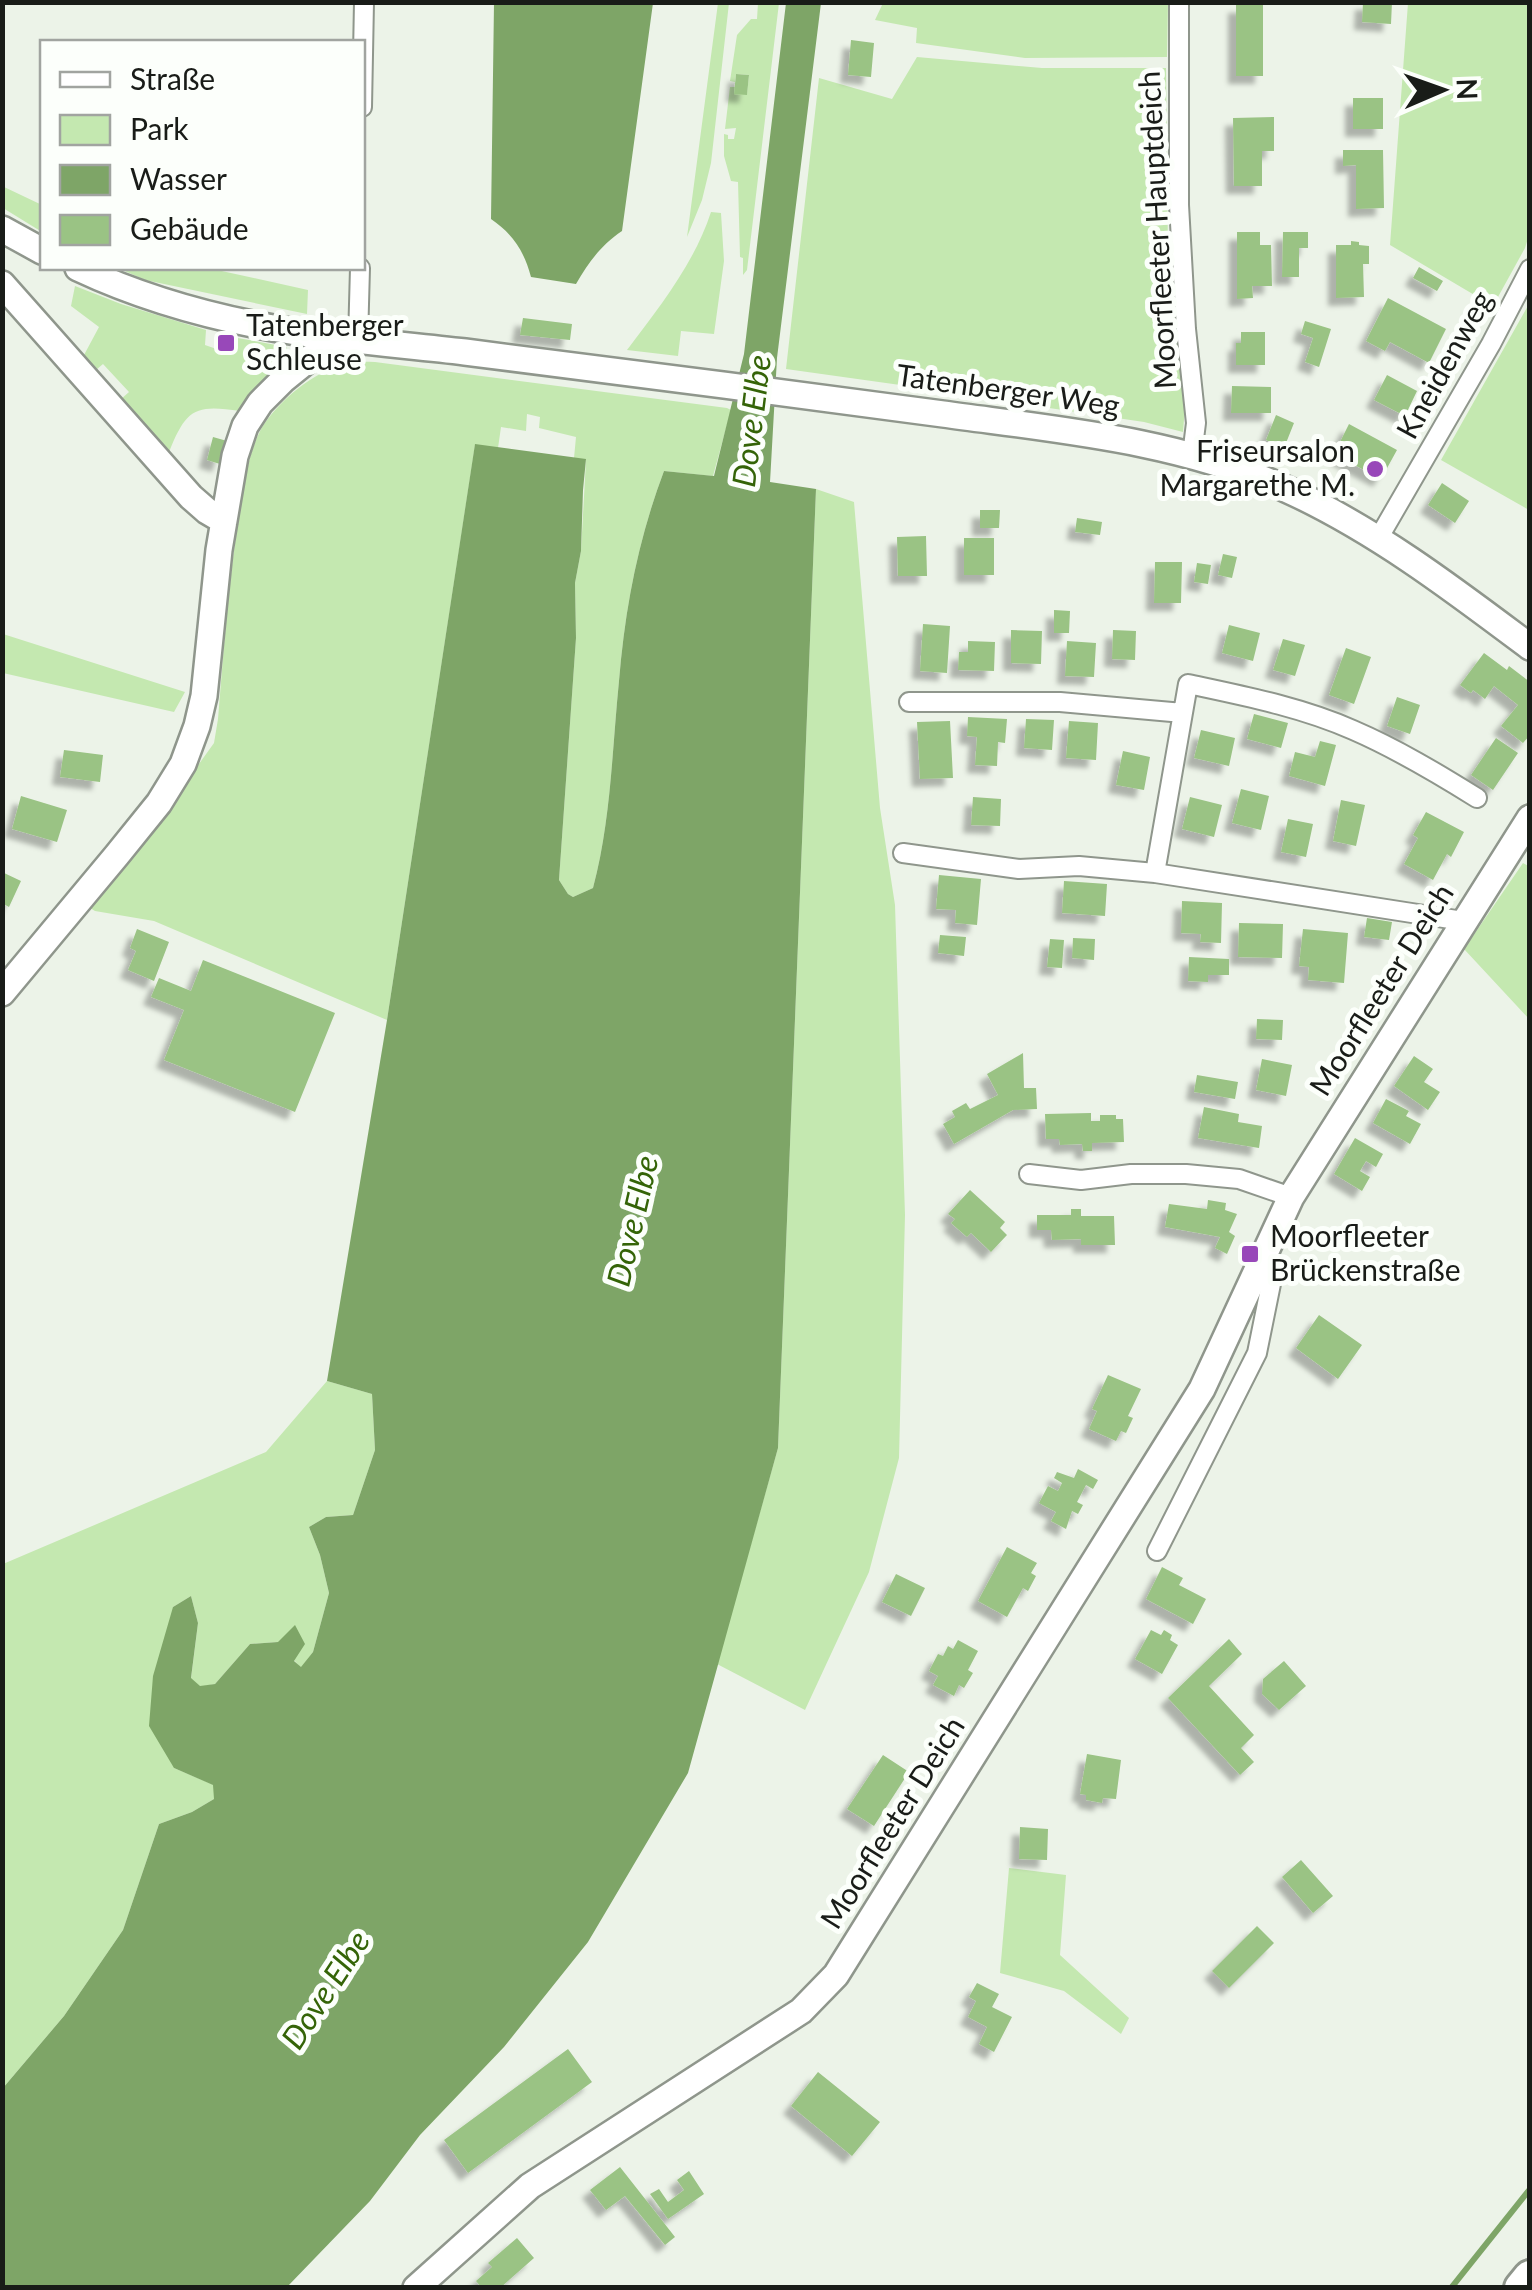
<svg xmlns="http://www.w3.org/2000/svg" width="1532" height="2290" font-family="Lato,sans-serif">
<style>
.green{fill:#c4e8b0}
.water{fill:#7ea567}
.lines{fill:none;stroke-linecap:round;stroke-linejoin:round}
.stream{stroke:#7ea567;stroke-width:6}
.building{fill:#9ac384;filter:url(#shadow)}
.street-casing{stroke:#8f968c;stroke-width:22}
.secondary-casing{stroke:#8f968c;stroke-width:30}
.highway-casing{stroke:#8f968c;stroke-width:38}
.street{stroke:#fff;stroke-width:18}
.secondary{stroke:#fff;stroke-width:25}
.highway{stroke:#fff;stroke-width:32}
.poi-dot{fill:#9848b9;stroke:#fcfffb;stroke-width:4}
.labels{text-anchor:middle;stroke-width:10;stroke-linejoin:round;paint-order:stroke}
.street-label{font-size:30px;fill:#191c18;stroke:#fcfffb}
.poi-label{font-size:30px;fill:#191c18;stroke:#fcfffb;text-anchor:start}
.water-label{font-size:32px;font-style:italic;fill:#346407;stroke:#fcfffb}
</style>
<defs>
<filter id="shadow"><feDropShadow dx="-8" dy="8" stdDeviation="2.5" flood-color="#0004"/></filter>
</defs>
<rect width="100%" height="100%" fill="#ecf3e8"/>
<path class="green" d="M718 3H729L711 163 702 200 687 237Z
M758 3H779L747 270 743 275V258L740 257 738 182 731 181 724 156V134L728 135V139H734L736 128 725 129 730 87H735L734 94H747L749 75 736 74 735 82 730 81 737 35 751 19H757Z
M883 3H1168L1167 57 1025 58 916 43 917 28 875 20Z
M1408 3H1529V235L1525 248 1493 306 1390 245Z
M917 57 1042 68H1166L1168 254 1185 407 1183 432 1144 422 1022 404V402L786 369 819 78 892 99Z
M2 186 42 205V232L3 208Z
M711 212 721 213 724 261 714 334 681 331 678 356 627 350C660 306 694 264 711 212Z
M118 268H208L308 290 307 314 145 280Z
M75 286 121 304 206 330 205 345 228 353 232 337 287 347 281 366 240 411C195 404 186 409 169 452L120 400 129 392 103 364 96 370 84 355 99 327 71 306Z
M1529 304V510L1441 460Z
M375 362 727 408 731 410 713 476 664 471C638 540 625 608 619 681 612 750 611 821 593 888L573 897 568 894 559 880 576 638 575 583 581 551 586 460 574 458 576 437 539 428 540 417 527 414 526 431 501 427 498 448 475 445 387 1020 154 921 95 911 87 906 181 789 214 743 218 719C224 649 228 580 240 511 244 484 248 454 261 429 278 401 313 372 345 364 354 361 365 362 375 362Z
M816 489 854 502 880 808 895 905 905 1215 899 1458 869 1572 805 1710 717 1664 778 1448Z
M3 634 185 692 174 712 3 673Z
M1523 863 1530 867 1529 1019 1464 949Z
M327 1381 372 1394 375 1450 353 1515 326 1517 309 1527 320 1555 329 1593 313 1652 301 1668 278 1642 250 1644 215 1684 200 1687 191 1679 198 1623 191 1596 173 1607 174 1768 214 1785V1799L192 1812 159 1824 123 1930 64 2016 3 2088V1564L266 1452Z
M1009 1868 1066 1875 1060 1955 1129 2018 1121 2034 1064 1991 1000 1973Z"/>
<path class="water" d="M494 3H653L622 231C601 245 589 262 576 284L531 277C524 251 513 234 491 219Z
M786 3H821L777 358 770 482 816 489 778 1448 688 1773 588 1942 504 2047 420 2135 370 2201 287 2287 3 2288V2088L64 2016 123 1930 159 1824 192 1812 214 1799 213 1785 174 1768 149 1726 153 1676 173 1607 191 1596 198 1623 191 1678 200 1686 215 1684 250 1644 278 1642 295 1625 305 1644 294 1661 301 1667 313 1652 329 1593 320 1555 309 1527 326 1517 353 1515 375 1450 372 1394 327 1381 387 1020 475 444 586 459 583 490 581 551 575 583 576 638 559 880 568 894 573 897 593 888C611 821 612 750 619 681 625 608 638 540 664 471L714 476 744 354Z"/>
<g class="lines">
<path class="stream" d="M1451 2288 1530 2189"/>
</g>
<path class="building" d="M1363 2H1392L1391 24 1362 22Z
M1236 5H1263V76H1236Z
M851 40 874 43 871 77 848 75Z
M736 74 749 75 747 95 734 94Z
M1353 98H1383V129H1353Z
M1274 117V151H1262V186H1234L1233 118Z
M1343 150H1383L1384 208 1356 209V165L1343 166Z
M1237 232H1260V245H1271L1272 286H1252L1253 298 1237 299Z
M1283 232H1308V248H1299V277H1282Z
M1351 241 1359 242V245L1369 246V264H1363L1364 297 1336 298V245H1351Z
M1419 267 1443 281 1437 291 1413 278Z
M1388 298 1446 329 1429 363 1390 342 1385 351 1366 341Z
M523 318 572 324 570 340 520 335Z
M1305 321 1331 329 1319 367 1305 362 1313 338 1301 334Z
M1241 332H1265V365H1236V343H1241Z
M1387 375 1417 391 1405 416 1374 400Z
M1232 386 1271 387V413H1231Z
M1276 415 1294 423 1284 448 1266 440Z
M1349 424 1397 450 1381 479 1334 454Z
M213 437 227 441 220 464 207 460Z
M1442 483 1469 501 1455 523 1428 505Z
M980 510H1000L999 528H980Z
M1077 518 1102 522 1100 535 1075 532Z
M926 536 927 576H898L897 537Z
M964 538H994V575H964Z
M1223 554 1237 557 1232 578 1218 575Z
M1155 562H1182L1181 603H1154Z
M1197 563 1211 565 1208 584 1194 582Z
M1054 610 1070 611 1069 633H1054Z
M923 624 950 626 947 673 920 671Z
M1229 625 1260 633 1253 661 1222 653Z
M1011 630 1042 631 1041 664 1011 663Z
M1113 630 1136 631 1135 660 1112 659Z
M1283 639 1305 645 1295 676 1273 670Z
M968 641 995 642 994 671 958 670 959 652H968Z
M1067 641 1096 643 1094 677 1065 676Z
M1346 648 1371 657 1354 704 1329 695Z
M1484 653 1507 670 1509 666 1530 682V735L1523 743 1501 726 1518 705 1494 686 1485 699 1473 690 1471 693 1460 685Z
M1397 697 1420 705 1410 734 1387 726Z
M1254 714 1288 723 1281 748 1247 739Z
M968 717 1007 719 1005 743 998 742 997 766 975 765 977 737 967 736Z
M1026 719 1054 720 1052 750 1024 748Z
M950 721 953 778 920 779 917 722Z
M1069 721 1098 723 1096 760 1066 758Z
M1201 730 1235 738 1229 766 1194 758Z
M1496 738 1518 753 1493 790 1471 775Z
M1320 741 1336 745 1325 786 1289 776 1295 752 1315 757Z
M64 750 103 755 100 782 60 777Z
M1123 751 1150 757 1144 790 1116 785Z
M1241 789 1269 796 1261 830 1232 823Z
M21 796 67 810 57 842 12 829Z
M973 797 1001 799 1000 826 971 825Z
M1190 797 1222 805 1214 837 1182 829Z
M1341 800 1365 805 1356 846 1333 841Z
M1426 812 1464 832 1451 857 1447 854 1433 880 1404 864 1418 838 1413 835Z
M1288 819 1313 824 1306 857 1281 852Z
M2 872 21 881 9 907 2 903Z
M939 875 981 879 977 925 955 923 956 910 936 909Z
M1064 881 1107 884 1105 916 1062 913Z
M1182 901 1222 903 1221 943 1200 942 1201 934 1181 933Z
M1367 918 1392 922 1389 940 1364 937Z
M1239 923 1283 924 1282 958 1238 957Z
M137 929 169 942 154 981 128 970 136 951 130 948Z
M1303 929 1348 933 1344 983 1308 980 1309 967 1299 966Z
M940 935 966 937 964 956 938 953Z
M1073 938 1095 939 1094 960 1072 958Z
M1050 939 1064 940 1062 968 1047 967Z
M1189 957 1229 959V975H1208V982L1188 981Z
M203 960 335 1013 295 1112 164 1060 184 1010 151 997 159 978 191 991Z
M1257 1019 1283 1020 1282 1040 1256 1039Z
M1023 1053 1024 1088H1036L1037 1109 1013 1110 954 1144 943 1124 955 1117 952 1111 966 1103 970 1109 998 1095 987 1074Z
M1414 1056 1433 1069 1424 1082 1440 1092 1428 1110 1394 1086Z
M1262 1059 1292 1065 1286 1096 1256 1090Z
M1197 1075 1238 1082 1235 1099 1194 1092Z
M1386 1099 1409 1111 1406 1116 1421 1124 1410 1144 1373 1123Z
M1204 1107 1239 1114 1238 1122 1262 1126 1259 1148 1198 1138Z
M1091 1113V1121H1100V1115H1116V1119H1123L1124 1142 1092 1143V1151H1083L1082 1144 1060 1145 1059 1139H1046L1045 1114Z
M1355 1138 1383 1154 1376 1167 1366 1161 1360 1171 1370 1177 1362 1191 1334 1174Z
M970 1190 1005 1222 1000 1228 1007 1235 991 1252 971 1233 967 1237 951 1223 955 1219 948 1214Z
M1208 1200 1226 1203 1225 1210 1237 1214 1229 1232 1235 1236 1227 1254 1215 1248 1220 1237 1165 1227 1169 1204 1207 1209Z
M1071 1209H1081V1216H1114L1115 1245H1081V1239L1052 1240 1051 1230H1037V1215H1071Z
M1319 1315 1362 1345 1338 1379 1296 1348Z
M1108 1375 1141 1389 1128 1416 1133 1418 1126 1433 1121 1431 1116 1441 1089 1429 1097 1411 1092 1409Z
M1078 1469 1098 1480 1093 1489 1086 1485 1077 1502 1083 1505 1078 1514 1072 1511 1066 1529 1051 1521 1056 1512 1039 1503 1048 1486 1058 1491 1062 1483 1054 1478 1057 1472 1074 1478Z
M1007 1547 1037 1563 1031 1573 1036 1576 1028 1591 1023 1588 1007 1617 978 1601Z
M1162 1567 1183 1578 1179 1585 1206 1599 1193 1624 1146 1599Z
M896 1574 925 1588 911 1616 882 1602Z
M1151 1630 1161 1635 1164 1630 1172 1635 1170 1640 1178 1645 1162 1674 1135 1659Z
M1229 1639 1242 1654 1209 1686 1254 1735 1241 1748 1254 1762 1240 1775 1168 1698Z
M958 1640 978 1651 968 1670 973 1673 964 1688 959 1685 954 1696 933 1685 938 1676 929 1671 938 1654 943 1656 948 1646 953 1649Z
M1284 1661 1306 1686 1279 1710 1262 1694 1263 1679Z
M1087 1754 1121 1760 1116 1799 1103 1798 1102 1803 1086 1800V1795L1080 1794Z
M883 1755 909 1772 874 1826 847 1809Z
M1020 1827 1048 1829 1047 1860 1019 1859Z
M1301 1860 1333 1896 1313 1913 1282 1877Z
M1257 1926 1274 1943 1229 1988 1212 1971Z
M977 1983 999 1994 992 2007 1012 2017 994 2052 979 2044 987 2027 968 2017 976 2001 969 1997Z
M568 2049 592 2082 468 2173 444 2140Z
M818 2072 880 2122 852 2156 791 2106Z
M620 2167 675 2237 665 2245 625 2196 606 2210 590 2190Z
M689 2171 704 2194 668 2219 650 2194 659 2189 668 2202 684 2190 677 2180Z
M517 2238 534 2258 500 2288H482L476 2281 492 2267 488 2263Z"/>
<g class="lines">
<defs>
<path id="street" d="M1179 2V205L1186 329 1196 423 1192 455
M362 107 364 2
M358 340 360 268
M1378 539 1491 344 1530 269
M909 702H1060L1183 713
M903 853 1019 869 1079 866 1155 873 1463 921
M1155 873 1188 684C1244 696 1301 707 1353 730 1397 749 1437 773 1477 798
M1029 1174 1081 1180 1131 1174H1186L1239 1179 1291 1197
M1157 1551 1257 1353 1273 1274 1267 1252"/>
<path id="secondary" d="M2 229 42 251
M78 268C144 299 217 319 290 331 347 341 407 345 465 352 624 373 784 392 943 414 1059 430 1178 440 1286 489 1374 529 1453 589 1530 647
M2 284 191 497 207 511 224 521
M2 993 117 855 159 803 183 764 197 726 204 696 219 550 235 456 245 426 260 403 284 379 310 358 354 341
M416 2288 530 2186 801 2011 836 1975 1202 1389 1291 1197 1530 818"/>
<path id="highway" d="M1521 2288 1530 2277"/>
</defs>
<use href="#street" class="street-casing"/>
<use href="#secondary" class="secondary-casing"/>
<use href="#highway" class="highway-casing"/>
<use href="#street" class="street"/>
<use href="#secondary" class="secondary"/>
<use href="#highway" class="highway"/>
</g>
<g class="poi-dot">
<rect x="216" y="333" width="20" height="20" rx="5"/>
<circle cx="1375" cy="469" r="10"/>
<rect x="1240" y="1244" width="20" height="20" rx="5"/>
</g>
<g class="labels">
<g class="street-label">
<text transform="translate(1158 230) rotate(-93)" y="10">Moorfleeter Hauptdeich</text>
<text transform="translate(1445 365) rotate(-61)" y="10">Kneidenweg</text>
<text transform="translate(1008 391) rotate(8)" y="10">Tatenberger Weg</text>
<text transform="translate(1382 990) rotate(-58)" y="10">Moorfleeter Deich</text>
<text transform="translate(893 1823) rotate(-58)" y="10">Moorfleeter Deich</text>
</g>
<g class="poi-label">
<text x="246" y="336">Tatenberger<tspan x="246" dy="34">Schleuse</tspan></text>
<text x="1355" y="462" text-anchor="end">Friseursalon<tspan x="1355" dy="34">Margarethe M.</tspan></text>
<text x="1270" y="1247">Moorfleeter<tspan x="1270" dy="34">Brückenstraße</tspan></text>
</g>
<g class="water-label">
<text transform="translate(752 421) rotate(-83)" y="11">Dove Elbe</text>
<text transform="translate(633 1221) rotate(-77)" y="11">Dove Elbe</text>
<text transform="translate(326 1990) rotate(-57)" y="11">Dove Elbe</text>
</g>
</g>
<rect width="1532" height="2290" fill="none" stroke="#191c18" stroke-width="10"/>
<rect x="40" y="40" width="325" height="230" fill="#fcfffb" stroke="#a1a4a0" stroke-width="2.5"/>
<rect x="60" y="72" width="50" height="15" fill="#ffffff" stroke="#a1a4a0" stroke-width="2.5"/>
<text x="130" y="90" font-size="30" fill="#191c18">Straße</text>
<rect x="60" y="115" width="50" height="30" fill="#c4e8b0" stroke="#a1a4a0" stroke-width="2.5"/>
<text x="130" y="140" font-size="30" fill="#191c18">Park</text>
<rect x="60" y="165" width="50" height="30" fill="#7ea567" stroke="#a1a4a0" stroke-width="2.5"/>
<text x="130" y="190" font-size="30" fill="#191c18">Wasser</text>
<rect x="60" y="215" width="50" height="30" fill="#9ac384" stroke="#a1a4a0" stroke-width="2.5"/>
<text x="130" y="240" font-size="30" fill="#191c18">Gebäude</text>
<g transform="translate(1442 90) rotate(88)" stroke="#fcfffb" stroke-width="8" paint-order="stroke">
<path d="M0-8L18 38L0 25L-18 38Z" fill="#191c18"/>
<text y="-15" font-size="28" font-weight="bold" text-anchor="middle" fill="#191c18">N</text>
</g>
</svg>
